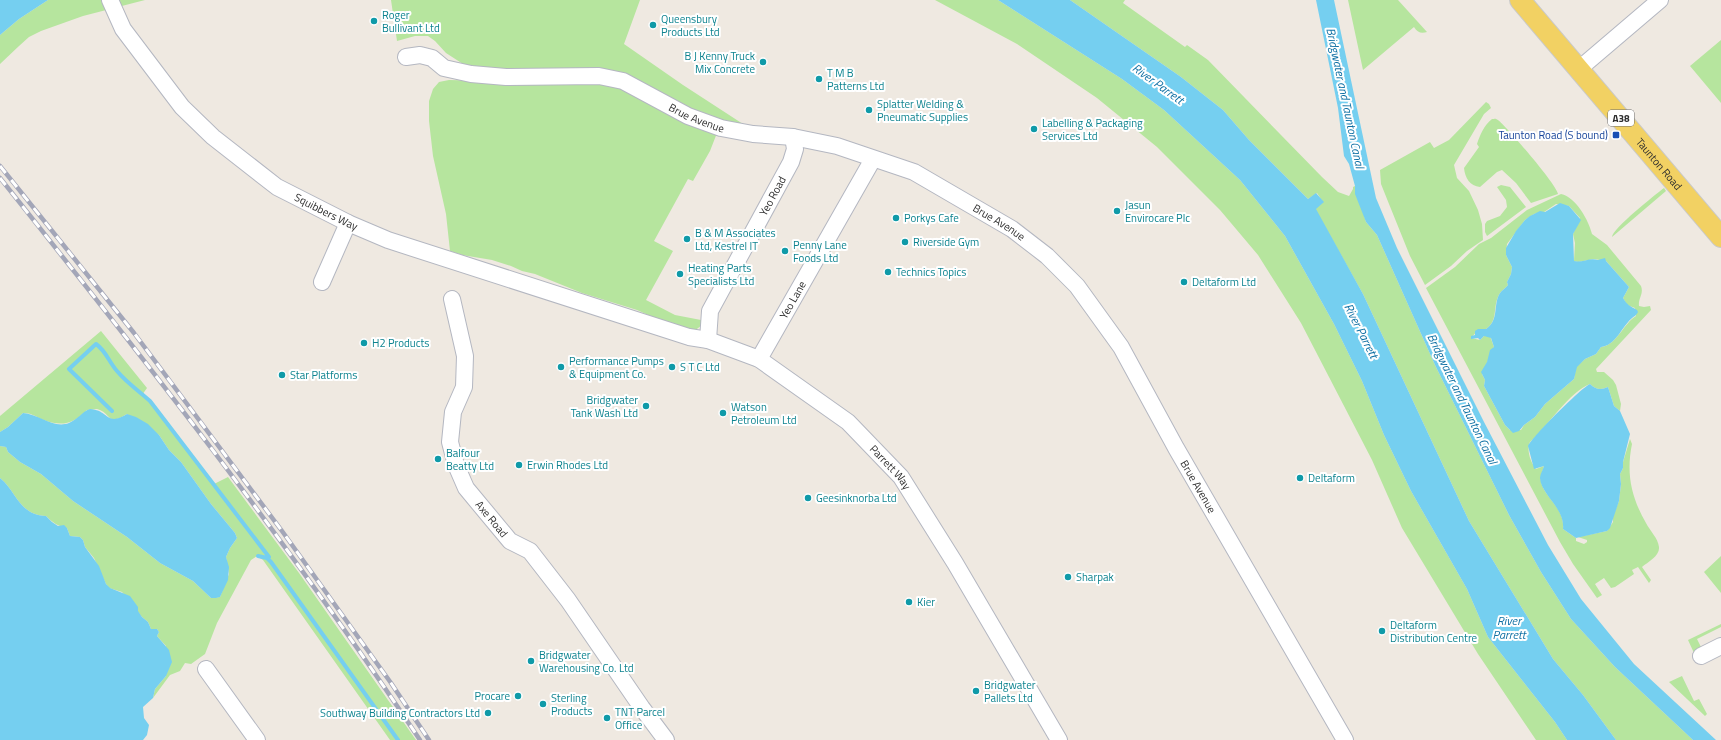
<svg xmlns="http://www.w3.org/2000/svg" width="1721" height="740" font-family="'Titillium Web',sans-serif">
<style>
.green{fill:#b6e59e;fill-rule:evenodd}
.water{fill:#75cff0}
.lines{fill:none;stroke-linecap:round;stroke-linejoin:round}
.stream{stroke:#75cff0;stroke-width:4}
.minor-casing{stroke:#b4b7c1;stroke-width:18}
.major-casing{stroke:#c9c9c9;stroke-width:22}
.minor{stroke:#fff;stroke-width:16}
.major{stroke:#f2d163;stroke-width:20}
.rail-casing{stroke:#a3a6b8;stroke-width:4.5}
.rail{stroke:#fff;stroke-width:3;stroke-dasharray:9;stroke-linecap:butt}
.culture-dot{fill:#0f9aa8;stroke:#fff;stroke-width:1.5}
.transit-dot{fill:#1a4fb4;stroke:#fff;stroke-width:1.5}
.labels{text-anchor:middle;stroke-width:4;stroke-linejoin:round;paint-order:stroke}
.shield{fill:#fff;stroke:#6d6d6d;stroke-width:1}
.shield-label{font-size:10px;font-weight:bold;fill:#2e2e2e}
.culture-label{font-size:11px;fill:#0d838f;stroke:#fff;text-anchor:start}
.street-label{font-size:11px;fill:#2e2e2e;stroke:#fff}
.transit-label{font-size:11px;fill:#164399;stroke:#fff;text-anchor:end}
.water-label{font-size:12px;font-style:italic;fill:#0d6fa3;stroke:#fff}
</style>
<rect width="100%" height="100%" fill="#efe9e1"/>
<path class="green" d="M48 0H145L83 16 41 31 29 37 19 46 0 64V35L19 19Z
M391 0H640L624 44 683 85 743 124 740 126 700 114 608 72 588 68 537 70 484 69 463 64 446 53 435 41 428 36H415L397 41Z
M935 0H998L1122 79 1164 110 1240 180 1285 236 1334 324 1362 381 1384 435 1411 491 1467 589 1488 637 1555 722 1567 740H1536L1478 654 1402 528 1372 460 1301 323 1258 255 1220 210 1157 147 1097 98 1017 44Z
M1070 0H1125L1123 3 1185 47 1187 45 1208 60 1322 177 1338 192 1349 196 1353 189V187L1355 186 1366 222 1377 235 1435 365 1509 515 1541 572 1571 619 1615 667 1693 740H1616L1583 695 1553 659 1469 521 1363 294 1315 209 1323 202 1317 193 1308 199 1249 140 1223 110 1181 77Z
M1348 0H1398L1427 32C1421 34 1417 32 1414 27L1363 70Z
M1721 40V103L1690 66Z
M449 80 607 84 631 92 717 133 710 151 693 181 688 179 654 241 673 251 646 300 675 315 701 320 702 325 693 332 675 327 637 310 582 293 535 274 522 271 511 266 492 260 462 255 450 251 446 214 433 156 429 121V101L433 89 439 82Z
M1486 102 1489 104 1491 108 1484 114 1454 165 1457 178 1469 191 1478 210 1482 224 1483 240 1467 251 1451 266 1425 285 1410 256 1389 204 1381 184 1380 170 1430 142 1434 148 1449 140Z
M1492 119C1495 119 1495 118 1498 120 1507 127 1557 185 1558 194L1531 203 1516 183 1502 170 1497 172 1480 187C1470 186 1465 178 1464 168L1479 147 1477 144C1480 135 1484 125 1492 119Z
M1501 185 1510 187 1526 207 1487 236 1485 232V224L1487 221 1500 216 1507 207 1506 200 1497 187Z
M1664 188 1666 191 1612 237C1613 228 1655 195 1664 188Z
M1561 194C1576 197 1589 221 1592 234L1607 245 1641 286C1644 294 1638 298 1639 306L1644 307 1650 306 1651 310 1596 369 1597 372H1604L1613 380 1616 385 1621 404 1620 411 1614 406 1608 387C1601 390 1596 390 1590 384 1570 391 1547 427 1530 442 1526 450 1531 463 1536 469L1544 466C1543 471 1540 475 1541 481 1543 497 1565 507 1563 529L1576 538V541L1584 544 1587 542V540L1578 537 1607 531 1613 522V516L1619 501 1621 484 1620 474 1623 468V462L1630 439 1632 444C1626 473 1631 497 1646 523 1650 531 1658 538 1659 547 1660 556 1648 562 1642 567L1651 580 1649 583 1638 567 1632 570 1634 574 1615 587 1611 588 1604 578 1595 584 1602 595 1597 598 1573 564 1560 542 1426 288 1455 267 1479 244 1491 238 1527 210ZM1556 204 1569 206 1580 218 1573 234 1575 243 1574 261 1578 262 1594 259 1606 261 1629 287 1623 298 1627 305 1635 308 1636 316C1624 323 1616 346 1601 347L1596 354 1585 359 1576 367 1574 379 1545 404 1535 417 1524 425 1521 430H1510L1505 425 1484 386 1485 380 1482 374 1494 347 1490 336H1484L1480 340 1471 338 1479 329H1486C1498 321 1493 308 1498 297 1500 291 1505 289 1508 285L1507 282 1511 274 1512 267 1506 255 1507 244 1525 220 1534 214 1544 212Z
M101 331 147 388 142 395 150 401 214 484 228 477 299 573 416 740H390L263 560 257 556 251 560 217 623 205 654 191 664 185 663 180 671 170 675 153 698 155 689 166 676V646L157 636 159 632 157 629H151L148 622 142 617 122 592 109 588 106 584 94 558 85 547 83 540 80 537 70 536 67 528C58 526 53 523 46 516 19 515 17 492 0 478V446L6 447 8 452 20 462 41 474 73 501 127 537 160 563 193 581 211 598 220 597 229 574 226 557 230 548 237 538 235 533 211 504 181 462 169 450 159 435 127 414C106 427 112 413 97 409 94 409 90 410 87 410 72 425 61 427 41 419 35 416 31 413 23 413L8 427 0 432V416Z
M1721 556V593L1704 572Z
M1721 624V627L1697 639 1702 649 1694 653 1688 640Z
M1682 676 1694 701 1699 699 1707 714 1705 716 1669 682Z"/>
<path class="water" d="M0 0H48L19 19 0 35Z
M998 0H1070L1181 77 1223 110 1249 140 1308 199 1316 193 1324 202 1316 209 1363 294 1469 521 1553 659 1583 695 1616 740H1567L1555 722 1488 637 1467 589 1411 491 1384 435 1362 381 1334 324 1285 236 1240 180 1164 110 1122 79Z
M1316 0H1334L1376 198 1397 248 1484 422 1548 545 1581 599 1634 664 1716 740H1693L1615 667 1571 619 1541 572 1509 515 1435 365 1377 235 1366 222 1355 194V186L1349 164 1344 156 1338 108Z
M1560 203 1569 206 1581 220 1573 234 1574 261C1582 263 1590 257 1598 260L1605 258 1606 261 1629 287 1623 298C1627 305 1630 306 1637 310L1638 312C1636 316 1634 316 1631 319 1622 327 1615 346 1601 347L1596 354 1585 359 1577 367 1574 379 1545 404 1535 417 1524 425 1519 431 1513 433 1505 425 1484 386 1485 380 1481 372 1487 362 1490 350 1494 347 1491 338 1484 336 1480 340 1478 338 1471 339V336L1475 335V331L1478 329H1486C1498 321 1494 308 1498 297 1500 291 1505 289 1508 285L1507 282 1511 274 1512 267 1506 255V248L1516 231 1525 220 1530 216 1540 211 1545 212Z
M1590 384C1596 390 1601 390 1608 387L1614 406 1620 411 1630 434 1623 462V468L1620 474 1621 484 1619 501 1610 528 1607 531 1576 538 1563 529C1565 508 1541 495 1540 478 1540 474 1543 470 1544 466L1534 469 1528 446C1533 436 1581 388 1590 384Z
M90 409C109 410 106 427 127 414L136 417 148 424 159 435 169 450 181 462 211 504 235 533 237 538 230 548 226 557 229 567 228 580 220 597 216 598H211L193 581 160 563 127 537 73 501 41 474 20 462 8 452 6 447 0 446V432L8 427 23 413C39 414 53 429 69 423 77 420 83 411 90 409Z
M0 478C17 492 19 515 46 516L52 522 58 526 64 525 67 528 70 536 80 537 83 540 85 547 99 566 106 584 110 588 130 596 138 607V611L142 617 148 622 151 629H157L159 632 157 636 169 650 172 662 166 676 155 689 153 698 143 707 144 718 149 725 147 735 143 740H0Z"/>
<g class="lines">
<path class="stream" d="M112 411 69 369 96 344C106 351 109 362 117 371 127 383 139 391 150 401L269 557
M258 556 267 558 271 562 398 740"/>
<defs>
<g id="minor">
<path id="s1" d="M110 0 123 29 182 107 213 137 277 187 348 223 388 240 689 337 708 340 759 359 848 422 901 477 955 563 1059 740"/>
<path id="s2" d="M406 57 420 55 432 58 444 68 471 74 506 77 599 76 623 81 688 116 721 128 753 134 793 137 837 146 914 172 1012 229 1047 256 1077 286 1121 347 1176 448 1345 740"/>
<path d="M1579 69 1660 0"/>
<path d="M322 282 348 223"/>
<path id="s3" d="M452 299 465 356 464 387 453 412 450 442 456 465 466 488 510 541 530 551 568 600 642 708 666 740"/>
<path id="s4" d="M708 340 710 311 791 162 795 149 793 137"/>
<path id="s5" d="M759 359 873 159"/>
<path d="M1701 656 1721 646"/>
<path d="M206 669 257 740"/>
</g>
<g id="major">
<path id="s6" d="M1520 0 1721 237"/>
</g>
</defs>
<use href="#minor" class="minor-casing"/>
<use href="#major" class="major-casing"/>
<use href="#minor" class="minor"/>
<use href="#major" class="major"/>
<defs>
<path id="rail" d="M0 166 134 333 282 531 391 683 429 740
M0 178C146 361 290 545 420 740"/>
</defs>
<use href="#rail" class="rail-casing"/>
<use href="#rail" class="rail"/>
</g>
<g class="culture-dot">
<circle cx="374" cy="21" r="4"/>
<circle cx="653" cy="25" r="4"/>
<circle cx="763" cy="62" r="4"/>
<circle cx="819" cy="79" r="4"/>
<circle cx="869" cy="110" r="4"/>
<circle cx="1034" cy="129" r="4"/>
<circle cx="1117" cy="211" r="4"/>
<circle cx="896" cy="218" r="4"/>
<circle cx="687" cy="239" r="4"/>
<circle cx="905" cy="242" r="4"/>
<circle cx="785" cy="251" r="4"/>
<circle cx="888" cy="272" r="4"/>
<circle cx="680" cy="274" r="4"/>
<circle cx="1184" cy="282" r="4"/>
<circle cx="364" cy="343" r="4"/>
<circle cx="561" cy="367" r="4"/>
<circle cx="672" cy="367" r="4"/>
<circle cx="282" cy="375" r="4"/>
<circle cx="646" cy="406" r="4"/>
<circle cx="723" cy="413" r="4"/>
<circle cx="438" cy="459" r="4"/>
<circle cx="519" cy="465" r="4"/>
<circle cx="1300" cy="478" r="4"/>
<circle cx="808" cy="498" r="4"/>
<circle cx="1068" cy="577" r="4"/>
<circle cx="909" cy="602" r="4"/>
<circle cx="1382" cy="631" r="4"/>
<circle cx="531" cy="661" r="4"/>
<circle cx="976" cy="691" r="4"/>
<circle cx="518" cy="696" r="4"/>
<circle cx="543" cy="704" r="4"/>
<circle cx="488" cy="713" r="4"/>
<circle cx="607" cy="718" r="4"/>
</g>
<rect class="transit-dot" x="1612" y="131" width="8" height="8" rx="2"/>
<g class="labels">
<rect class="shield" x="1608" y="110" width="26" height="16" rx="3"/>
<g class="shield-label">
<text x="1621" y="122">A38</text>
</g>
<g class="culture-label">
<text x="382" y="19">Roger<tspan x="382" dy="13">Bullivant Ltd</tspan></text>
<text x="661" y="23">Queensbury<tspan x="661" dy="13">Products Ltd</tspan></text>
<text x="755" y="60" text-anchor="end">B J Kenny Truck<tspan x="755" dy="13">Mix Concrete</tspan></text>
<text x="827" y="77">T M B<tspan x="827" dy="13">Patterns Ltd</tspan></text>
<text x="877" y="108">Splatter Welding &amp;<tspan x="877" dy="13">Pneumatic Supplies</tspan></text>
<text x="1042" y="127">Labelling &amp; Packaging<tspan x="1042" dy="13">Services Ltd</tspan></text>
<text x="1125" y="209">Jasun<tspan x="1125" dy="13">Envirocare Plc</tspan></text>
<text x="904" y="222">Porkys Cafe</text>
<text x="695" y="237">B &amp; M Associates<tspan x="695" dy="13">Ltd, Kestrel IT</tspan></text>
<text x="913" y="246">Riverside Gym</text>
<text x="793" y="249">Penny Lane<tspan x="793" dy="13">Foods Ltd</tspan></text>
<text x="688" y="272">Heating Parts<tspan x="688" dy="13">Specialists Ltd</tspan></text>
<text x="896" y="276">Technics Topics</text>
<text x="1192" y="286">Deltaform Ltd</text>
<text x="372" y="347">H2 Products</text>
<text x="569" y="365">Performance Pumps<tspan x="569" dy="13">&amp; Equipment Co.</tspan></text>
<text x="680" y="371">S T C Ltd</text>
<text x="290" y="379">Star Platforms</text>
<text x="638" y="404" text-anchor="end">Bridgwater<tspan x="638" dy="13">Tank Wash Ltd</tspan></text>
<text x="731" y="411">Watson<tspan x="731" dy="13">Petroleum Ltd</tspan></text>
<text x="446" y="457">Balfour<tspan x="446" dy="13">Beatty Ltd</tspan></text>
<text x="527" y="469">Erwin Rhodes Ltd</text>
<text x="1308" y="482">Deltaform</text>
<text x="816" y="502">Geesinknorba Ltd</text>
<text x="1076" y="581">Sharpak</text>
<text x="917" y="606">Kier</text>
<text x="1390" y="629">Deltaform<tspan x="1390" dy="13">Distribution Centre</tspan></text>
<text x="539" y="659">Bridgwater<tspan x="539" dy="13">Warehousing Co. Ltd</tspan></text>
<text x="984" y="689">Bridgwater<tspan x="984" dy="13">Pallets Ltd</tspan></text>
<text x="510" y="700" text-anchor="end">Procare</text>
<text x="551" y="702">Sterling<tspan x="551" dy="13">Products</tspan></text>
<text x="615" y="716">TNT Parcel<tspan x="615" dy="13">Office</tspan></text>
<text x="480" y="717" text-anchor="end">Southway Building Contractors Ltd</text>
</g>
<g class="street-label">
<text dy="4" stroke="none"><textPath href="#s2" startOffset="305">Brue Avenue</textPath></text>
<text dy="4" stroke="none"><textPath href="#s6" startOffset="215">Taunton Road</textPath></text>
<text dy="4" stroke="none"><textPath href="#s4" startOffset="160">Yeo Road</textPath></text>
<text dy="4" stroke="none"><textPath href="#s1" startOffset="309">Squibbers Way</textPath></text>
<text dy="4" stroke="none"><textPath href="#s2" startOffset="629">Brue Avenue</textPath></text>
<text dy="4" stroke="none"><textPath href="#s5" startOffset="68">Yeo Lane</textPath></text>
<text dy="4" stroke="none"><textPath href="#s1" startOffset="938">Parrett Way</textPath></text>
<text dy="4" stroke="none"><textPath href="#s2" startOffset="965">Brue Avenue</textPath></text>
<text dy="4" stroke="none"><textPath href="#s3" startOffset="236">Axe Road</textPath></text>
</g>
<g class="transit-label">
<text x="1608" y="139">Taunton Road (S bound)</text>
</g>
<g class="water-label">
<text transform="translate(1158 84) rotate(36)" y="4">River Parrett</text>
<text transform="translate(1345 98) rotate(78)" y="4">Bridgwater and Taunton Canal</text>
<text transform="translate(1361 331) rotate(63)" y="4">River Parrett</text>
<text transform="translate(1462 399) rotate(64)" y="4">Bridgwater and Taunton Canal</text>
<text x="1509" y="625">River<tspan x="1509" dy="14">Parrett</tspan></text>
</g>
</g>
</svg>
